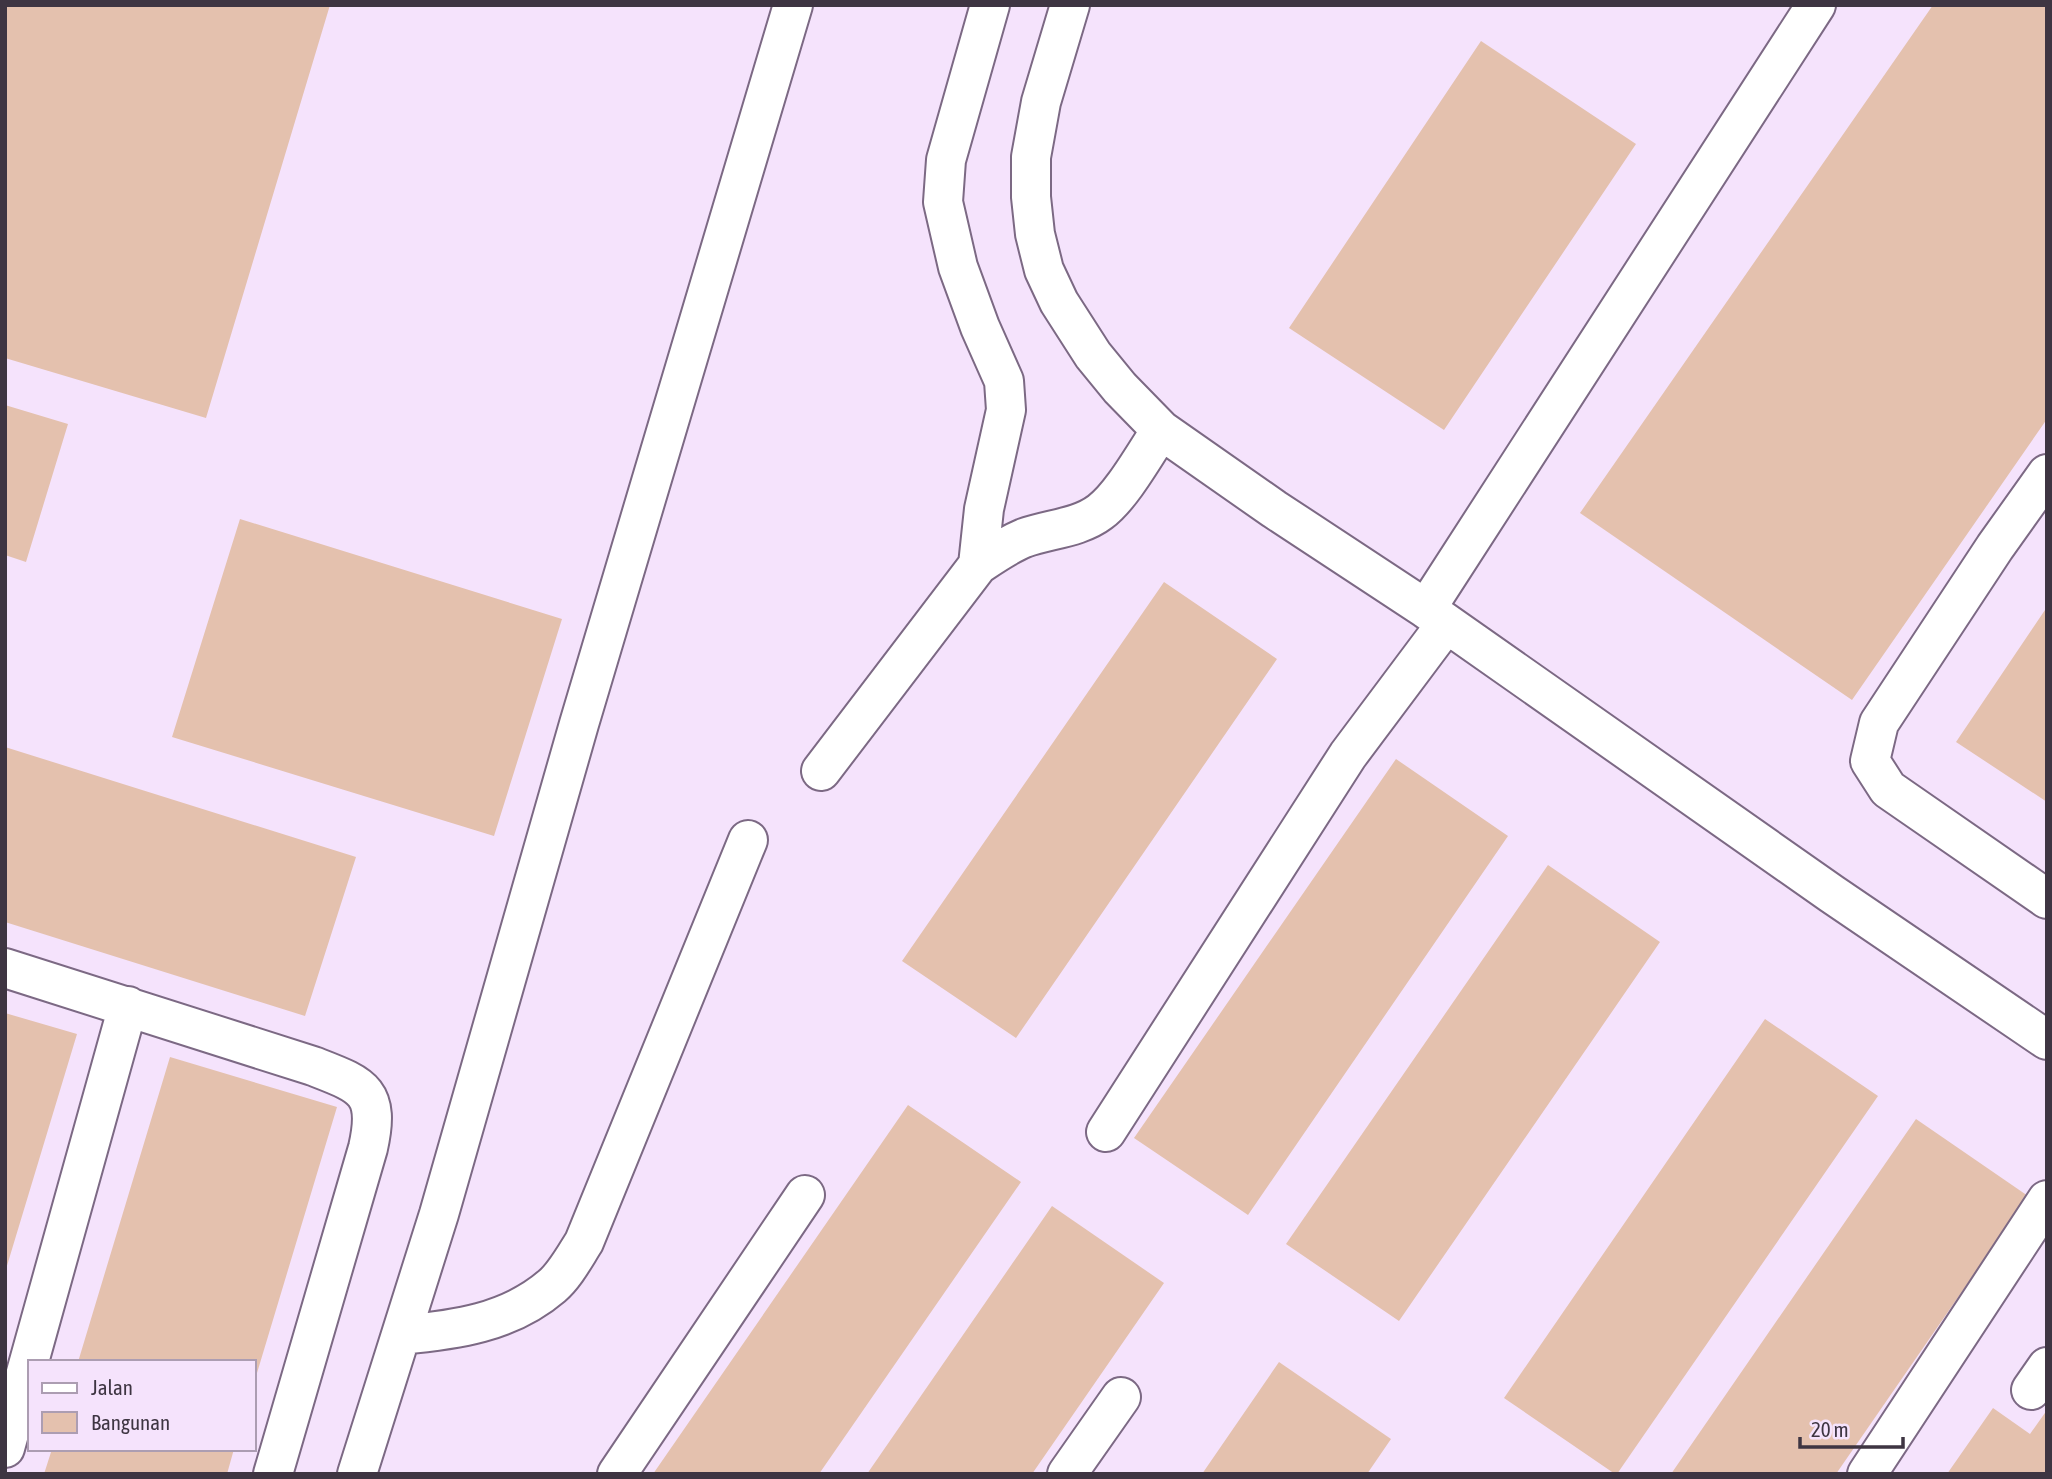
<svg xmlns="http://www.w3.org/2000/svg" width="2052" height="1479" font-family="'Asap Condensed',sans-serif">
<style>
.building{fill:#e4c1ae}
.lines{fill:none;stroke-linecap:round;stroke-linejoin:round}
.minor-casing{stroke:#7c6984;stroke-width:42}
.minor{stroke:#fff;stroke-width:38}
</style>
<rect width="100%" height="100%" fill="#f5e3fc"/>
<path class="building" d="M5 5H330L206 418 5 358Z
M1933 5H2047V419L1852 700 1580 513Z
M1481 41 1636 144 1444 430 1289 328Z
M5 405 68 424 26 562 5 555Z
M240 519 562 619 494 836 172 737Z
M1164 582 1277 659 1016 1038 902 961Z
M2047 607V802L1956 742Z
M5 747 356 857 305 1016 5 922Z
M1396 759 1508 836 1248 1215 1134 1138Z
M1548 865 1660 942 1399 1321 1286 1244Z
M5 1013 77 1034 6 1269H5Z
M1765 1019 1878 1096 1617 1474H1615L1504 1398Z
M170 1057 337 1107 254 1383V1362H78Z
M908 1105 1021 1182 819 1474H653Z
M1916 1119 2028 1196 1836 1474H1671Z
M1052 1206 1164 1283 1032 1474H867Z
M1279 1362 1391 1439 1367 1474H1202Z
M1993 1408 2030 1434 2047 1410V1474H1947Z
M52 1449H234L227 1474H44Z"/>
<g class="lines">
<defs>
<path id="minor" d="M1070 5 1041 102 1031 157V197L1035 234 1044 270 1059 302 1093 355 1120 388 1161 430 1274 509 1426 609 1832 894 2047 1040
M2047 474 1995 547 1879 723 1870 761 1888 789 2047 899
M978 565 984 509 1006 410 1004 381 980 327 958 267 943 202 946 160 990 5
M1426 609 1816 5
M821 771 978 565C993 555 1007 545 1024 538 1049 529 1079 528 1100 512 1122 496 1146 452 1161 430
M5 968 313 1066C362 1085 381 1090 368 1148L273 1474
M1106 1132 1348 755 1446 624
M401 1335C455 1330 509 1323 552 1286 565 1275 575 1256 584 1242L748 840
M2031 1390 2047 1367
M5 1448 128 1006
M357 1474 439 1214 579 724 793 5
M617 1474 805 1195
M1067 1474 1121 1397
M1867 1474 2047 1200"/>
</defs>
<use href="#minor" class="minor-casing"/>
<use href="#minor" class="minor"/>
</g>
<rect width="2052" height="1479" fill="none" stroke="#3e3542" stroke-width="14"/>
<rect x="28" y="1360" width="228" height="91" fill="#f5e3fc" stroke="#ac9db2" stroke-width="2"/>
<rect x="42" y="1383" width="35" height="10" fill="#ffffff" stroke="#ac9db2" stroke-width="2"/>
<text x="91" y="1395" font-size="21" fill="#3e3542">Jalan</text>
<rect x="42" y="1412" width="35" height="21" fill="#e4c1ae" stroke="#ac9db2" stroke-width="2"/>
<text x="91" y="1430" font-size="21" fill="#3e3542">Bangunan</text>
<path d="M1800 1437v10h103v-10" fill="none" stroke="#3e3542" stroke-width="3.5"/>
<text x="1811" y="1437" font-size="21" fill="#3e3542" stroke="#f5e3fc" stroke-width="5" paint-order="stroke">20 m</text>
</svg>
